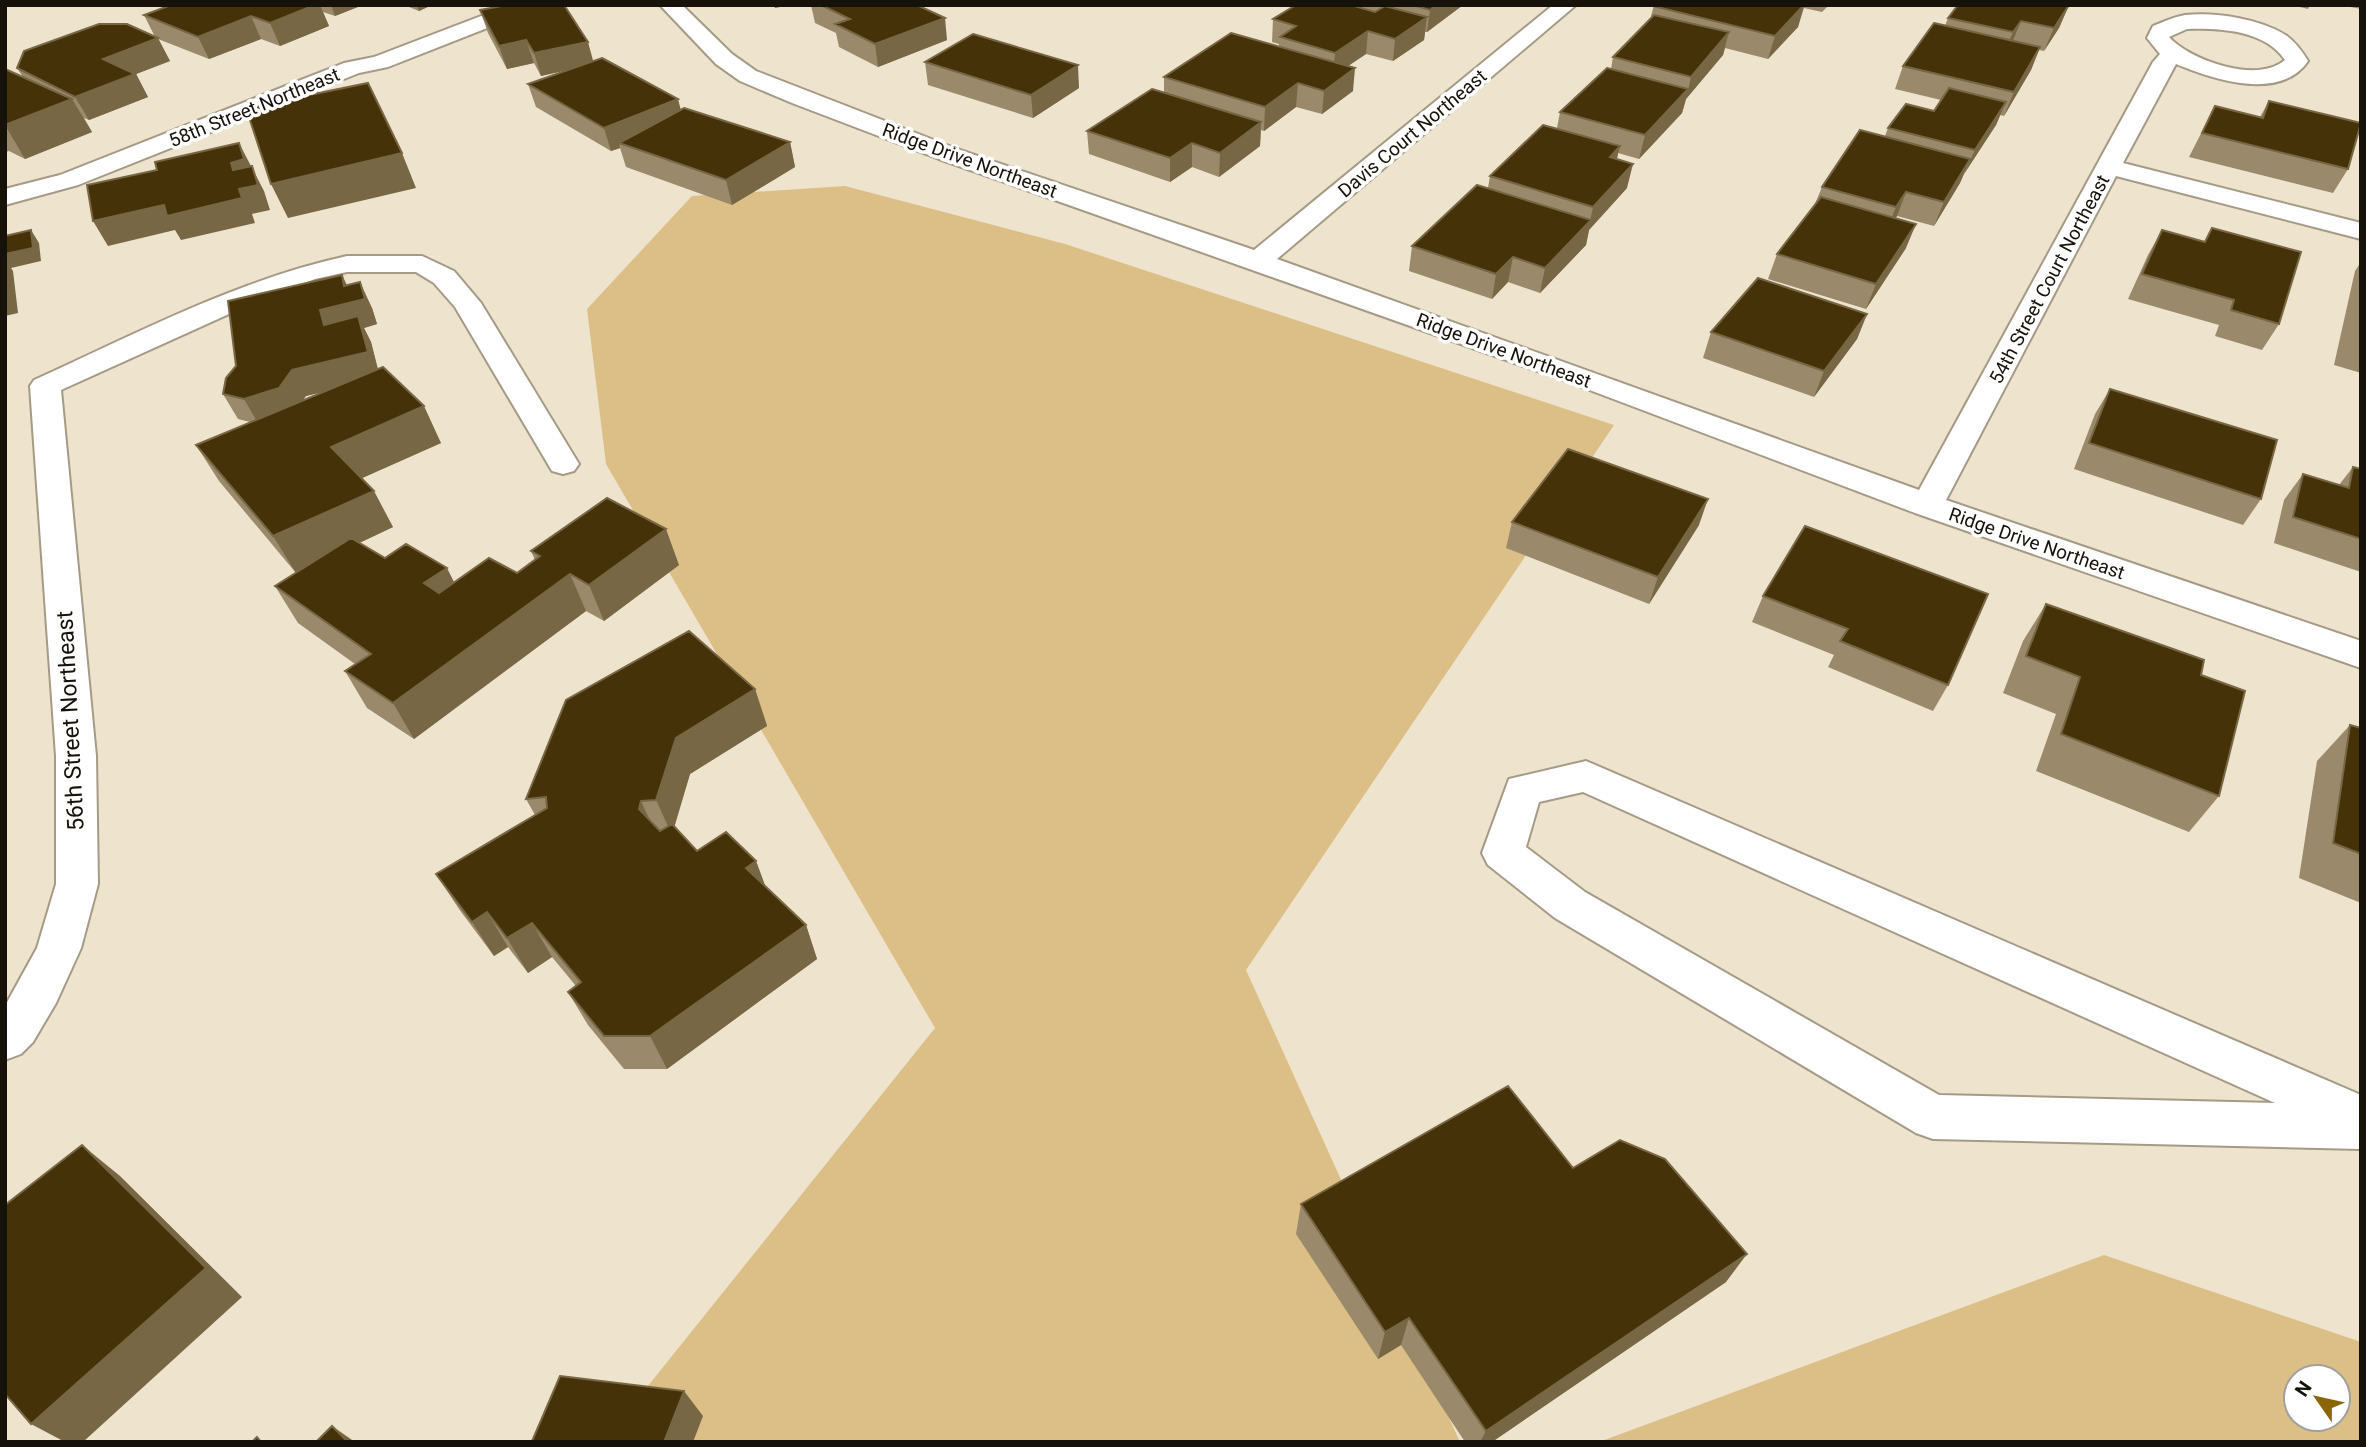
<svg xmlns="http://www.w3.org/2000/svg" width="2366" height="1447" font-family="Roboto,sans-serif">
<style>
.green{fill:#dcbf86;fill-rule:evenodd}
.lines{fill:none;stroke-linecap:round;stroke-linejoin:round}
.minor-casing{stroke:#a59a85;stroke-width:4}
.minor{fill:#fff;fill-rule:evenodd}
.wall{fill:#9a8a6b;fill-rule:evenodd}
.shaded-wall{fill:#786744}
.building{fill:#453209;stroke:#786744;stroke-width:2}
.labels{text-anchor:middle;stroke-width:7;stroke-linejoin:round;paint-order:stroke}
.far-street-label{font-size:19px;fill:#16120a;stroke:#fff}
.street-label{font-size:23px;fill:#16120a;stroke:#fff}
</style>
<rect width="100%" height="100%" fill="#eee3cd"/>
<path class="green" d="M845 186 1065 244 1614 425 1246 970 1460 1442H603L935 1028 606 464 587 309 692 196Z
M2104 1255 2361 1342V1442H1599ZM2296 1377H2338V1419H2296Z"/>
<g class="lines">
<defs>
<path id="minor" d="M660 5H682L732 54 756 71 957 149 1254 250 1553 5H1576L1277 259 1919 490 2153 62 2160 54 2147 38 2153 26C2163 22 2174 17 2185 15 2216 12 2261 19 2287 36 2296 43 2302 51 2308 61 2280 102 2212 79 2176 64L2123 163 2361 223V239L2116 176 1946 500 2361 641V668L1915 513 1571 383 939 159 792 103 740 81 716 64ZM2187 29C2219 28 2265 30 2285 60 2258 84 2191 61 2169 37Z
M502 8 510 9 513 14 510 19 388 67 359 73 78 185 5 205V189L60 175 344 63 374 57Z
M347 256H422L454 271 481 303 579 464 574 471 563 474 552 471 455 307 434 283 416 272H347L315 279 262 299 61 390 96 756 98 884 81 948 56 1003 33 1042 21 1054 5 1060V1006L37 948 56 884V756L30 386 34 380C136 334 237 280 347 256Z
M1586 761 2361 1095V1149L1933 1139 1916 1133 1555 918 1488 865 1482 853 1509 779ZM1583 792 2275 1103 1939 1095 1585 892 1526 847 1539 802Z"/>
</defs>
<use href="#minor" class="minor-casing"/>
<use href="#minor" class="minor"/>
</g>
<path class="wall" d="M171 5H363L335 16 323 12 329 26 280 46 261 39 209 59 158 39 170 61 136 74 148 97 89 120 84 118 92 132 25 159 9 151 5 152V69L23 77 17 68 155 37 144 15Z
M404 5H432L419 11Z
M811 5H917L947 40 878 67 839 47 836 33 815 23Z
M1296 5H1463L1427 32H1425L1424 40 1393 61 1366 54 1348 66 1353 91 1322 114 1296 107 1264 131 1261 130 1260 146 1219 177 1192 167 1170 182 1089 154 1087 131 1164 93V77L1279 47V44L1272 42 1273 19Z
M1654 5H1829L1822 12 1804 8 1798 27 1768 59 1725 48 1723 55 1686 99 1682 113 1639 159 1618 153 1617 159 1627 188 1589 230 1586 245 1540 293 1508 282 1492 299 1409 271 1412 246 1488 188 1490 176 1557 128 1560 112 1611 69 1613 57 1650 20Z
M2069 5 2059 28 2044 51 2039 50 2031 70 2004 116 2000 115 1996 125 1964 174 1960 183 1934 226 1897 216 1896 218 1906 248 1866 309 1768 279 1777 254 1815 204 1822 187 1885 136 1888 128 1934 111 1941 100 1895 89 1903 66 1945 26 1948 18Z
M2292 5H2310L2308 9Z
M2340 5H2361V9Z
M480 10 593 61 681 109 790 142 795 167 732 205 626 167 620 148 611 151 536 107 528 84 567 70 541 76 534 63 507 69 488 33Z
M925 62 1079 88 1033 118 928 85Z
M2269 101 2348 169 2333 193 2189 157 2215 106 2260 117Z
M2162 230 2279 324 2262 350 2215 336 2219 325 2128 299 2148 255Z
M2361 262V373L2334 365 2355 271Z
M342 275 347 285 372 308 377 324 364 328 371 342 378 369 441 443 362 478 393 527 359 543 385 558 454 582 517 573 535 560 531 551 679 565 604 621 586 611 414 739 367 708 345 671 355 664 298 623 275 586 296 573 219 481 196 445 250 422 238 419 223 394ZM326 391 302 401 306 396Z
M1867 314 1857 339 1814 397 1703 358 1711 332Z
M2110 389 2261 499 2243 525 2074 469 2095 414Z
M2353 467 2361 469V572L2274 543 2284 500 2303 474 2339 485Z
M1512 522 1699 525 1649 604 1506 548Z
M1805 526 1948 685 1933 711 1828 667 1834 655 1752 622 1763 596Z
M2046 604 2201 675 2219 796 2189 832 2036 771 2056 714 2003 693 2023 641Z
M755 689 767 726 690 774 674 826 697 851 756 861 765 886 806 925 817 959 667 1069H624L588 1025 568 992 576 986 552 957 528 973 508 947 494 956 459 909 436 874 535 815 526 799Z
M2350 725 2361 728V903L2299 878 2317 761Z
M1573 1168 1726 1282 1492 1442H1465L1401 1345 1378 1359 1296 1234 1301 1204Z"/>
<path class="shaded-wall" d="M315 5H320L329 26 280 46 270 23Z
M331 5H363L335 16Z
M417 5H432L419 11Z
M774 5H791L775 8Z
M1436 5H1463L1427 32 1430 10Z
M1804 5 1798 27 1768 59 1775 36Z
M2069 5 2059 28 2044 51 2054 28Z
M251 16 261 39 209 59 198 37Z
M1427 17 1424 40 1393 61 1395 39Z
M945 18 947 40 878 67 875 44Z
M2021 21 2012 43 2003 55 2013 32Z
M1368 31 1366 54 1333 76 1335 53Z
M1729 32 1723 55 1686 99 1682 113 1639 159 1645 135 1688 90 1691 77Z
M158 38 170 61 136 74 148 97 89 120 75 97 103 59Z
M526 40 534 63 507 69 499 46Z
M588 42 594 64 541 76 534 53Z
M2040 47 2031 70 2004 116 2014 92Z
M1078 65 1079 88 1033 118 1031 95Z
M1355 68 1353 91 1322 114 1324 91Z
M1298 83 1296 107 1264 131 1265 107Z
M72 99 92 132 25 159 5 125Z
M678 99 684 122 619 143 620 148 611 151 604 128Z
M2006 102 1996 125 1964 174 1975 150Z
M1261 122 1260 146 1219 177 1220 153Z
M790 142 795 167 732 205 726 180Z
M239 143 264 191 270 210 252 214 255 223 181 240 175 230 108 246 93 221 231 163Z
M1192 143V167L1170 182V158Z
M1620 146 1614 170 1610 157Z
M402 153 416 188 288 218 271 184Z
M1970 159 1960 183 1934 226 1944 202Z
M1633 164 1627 188 1589 230 1586 245 1540 293 1545 268 1590 221 1593 207Z
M1906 192 1897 216 1886 231 1896 207Z
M1916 224 1906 248 1866 309 1876 284Z
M31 230 39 243 41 261 11 268 13 271 18 313 5 316V254Z
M1513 257 1508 282 1492 299 1496 274Z
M342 275 354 302 360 282 372 308 377 324 364 328 371 342 380 378 306 396 293 414 259 425 244 399 324 325 320 310 344 286Z
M1867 314 1857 339 1814 397 1824 371Z
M424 406 441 443 351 483 331 447Z
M374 491 393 527 296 573 273 536Z
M1708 499 1699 525 1649 604 1658 577Z
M666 529 679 565 604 621 589 585Z
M447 568 465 604 443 620 424 583Z
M570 574 586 611 414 739 393 703Z
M755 689 767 726 690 774 672 835 656 800 676 738Z
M641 801 657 836 639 809Z
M756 861 769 896 746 868Z
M487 912 508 947 494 956 472 922Z
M532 923 552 957 528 973 507 938Z
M806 925 817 959 667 1069 650 1036Z
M82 1145 120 1176 242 1297 83 1442H65L31 1424Z
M1747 1254 1726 1282 1492 1442H1480L1486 1431Z
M1409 1318 1401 1345 1378 1359 1385 1332Z
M684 1391 703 1416 693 1442H664Z
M332 1426 355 1442H348Z"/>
<path class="building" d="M171 5H315L270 23 251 16 198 37 144 15Z
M507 5H564L588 42 534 53 526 40 499 46 480 10Z
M821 5H917L945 18 875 44 835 24 850 19Z
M1296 5H1351L1375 12 1385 6 1427 17 1395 39 1368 31 1335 53 1280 37 1296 26 1273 19Z
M1413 5H1436L1430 10Z
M1654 5H1804L1775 36 1653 6Z
M1958 5H2069L2054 28 2021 21 2013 32 1948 18Z
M1654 15 1729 32 1691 77 1613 57Z
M1934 23 2040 47 2014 92 1903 66Z
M99 24H127L158 38 103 59 135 74 75 97 17 68 24 51Z
M1231 33 1355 68 1324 91 1298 83 1265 107 1164 77Z
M973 34 1078 65 1031 95 925 62Z
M602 58 678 99 604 128 528 84Z
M1607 68 1688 89 1645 135 1560 112Z
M5 69 72 99 5 125Z
M368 83 402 153 271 184 246 108Z
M1949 88 2006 102 1975 150 1888 128 1906 104 1934 111Z
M1152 89 1261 122 1220 153 1192 143 1170 158 1087 131Z
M2269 101 2361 123 2348 169 2202 133 2215 106 2263 118Z
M684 108 790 142 726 180 619 143Z
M1543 125 1620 146 1610 157 1633 164 1593 207 1490 176Z
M1860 130 1970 159 1944 202 1906 192 1896 207 1822 187Z
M239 143 244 159 231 163 233 170 252 166 258 185 239 189 242 198 167 216 164 205 93 221 87 185 157 170 155 162Z
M1477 185 1591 220 1545 268 1513 257 1496 274 1412 246Z
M1821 197 1916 224 1876 284 1777 254Z
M2212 228 2301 252 2279 324 2231 310 2234 300 2142 274 2162 230 2205 242Z
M31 230 33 248 5 254V236Z
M342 275 344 286 360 282 365 299 320 310 324 325 358 316 368 352 292 370 279 388 244 399 223 394 226 378 236 366 228 301Z
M1758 278 1867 314 1824 371 1711 332Z
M383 367 424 406 331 447 374 491 273 536 196 445Z
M2110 389 2277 440 2261 499 2089 443Z
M1568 449 1708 499 1658 577 1512 522Z
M2353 467 2361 469V539L2293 517 2303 474 2349 488Z
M607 498 666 529 589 585 570 574 393 703 345 671 371 654 275 586 351 538 385 558 406 544 447 568 424 583 439 593 489 558 517 573 540 556 531 551Z
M1805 526 1988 594 1948 685 1840 641 1848 629 1763 596Z
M2046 604 2204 660 2201 675 2245 691 2219 796 2061 734 2080 677 2026 656Z
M689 631 755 689 676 738 656 800 641 801 639 809 660 831 672 824 697 851 726 832 756 861 746 868 806 925 650 1036H604L568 992 581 982 532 923 507 938 487 912 472 922 436 874 547 808 546 797 526 799 566 700Z
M2350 725 2361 728V854L2333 843Z
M1508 1086 1573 1168 1620 1140 1665 1159 1747 1254 1486 1431 1409 1318 1385 1332 1301 1204Z
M82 1145 206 1268 31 1424 5 1394V1205Z
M560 1376 684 1391 664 1442H531L533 1439Z
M332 1426 348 1442H316Z
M257 1437 261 1442H252Z"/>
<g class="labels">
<g class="far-street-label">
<text transform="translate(254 107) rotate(-22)" y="7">58th Street Northeast</text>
<text transform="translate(1412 133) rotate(-40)" y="7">Davis Court Northeast</text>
<text transform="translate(970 160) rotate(20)" y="7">Ridge Drive Northeast</text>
<text transform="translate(2049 279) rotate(-62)" y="7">54th Street Court Northeast</text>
<text transform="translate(1504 350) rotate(20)" y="7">Ridge Drive Northeast</text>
<text transform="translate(2037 543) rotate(19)" y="7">Ridge Drive Northeast</text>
</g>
<g class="street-label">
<text transform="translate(70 721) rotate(-93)" y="8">56th Street Northeast</text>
</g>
</g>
<rect width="2366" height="1447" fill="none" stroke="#16120a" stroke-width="14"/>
<g transform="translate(2317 1398) rotate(304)"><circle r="33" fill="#ffffff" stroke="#a2a09d" stroke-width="2"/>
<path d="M0-5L12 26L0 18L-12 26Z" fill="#8b6606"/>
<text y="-10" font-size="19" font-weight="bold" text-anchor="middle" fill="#16120a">N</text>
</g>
</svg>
